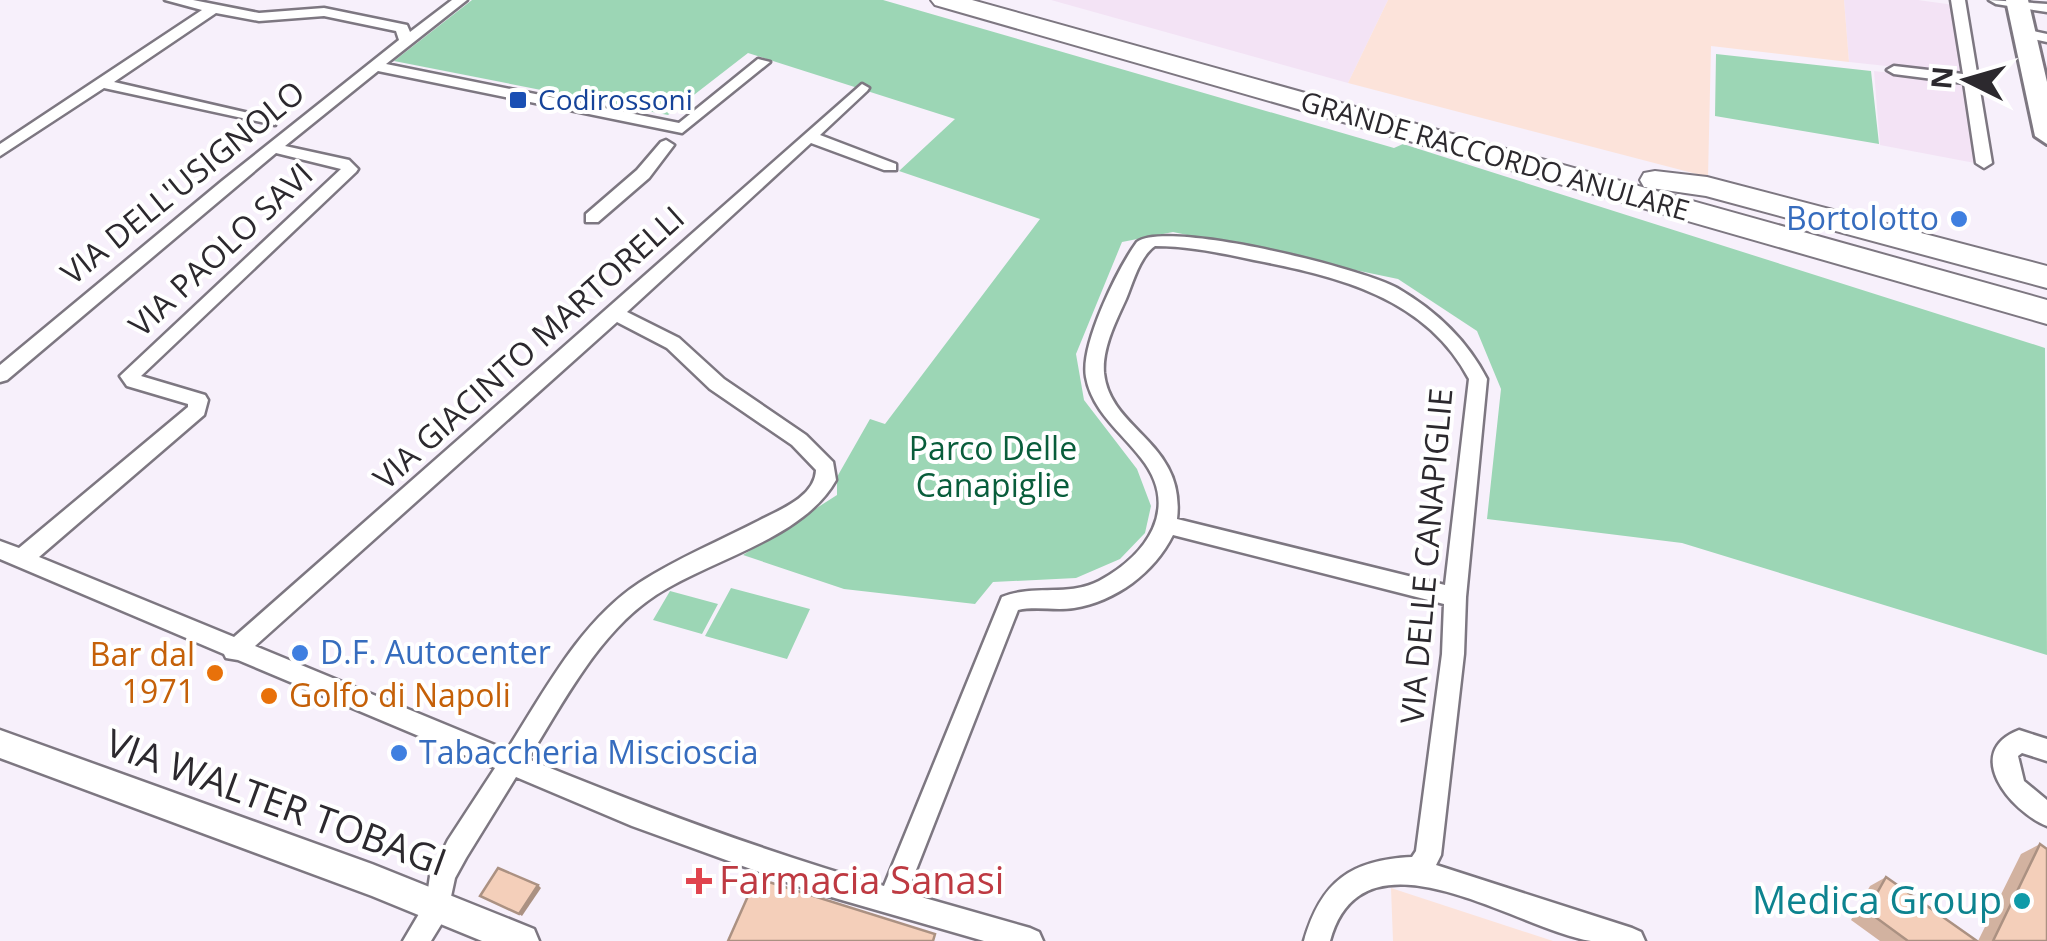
<svg xmlns="http://www.w3.org/2000/svg" width="2047" height="941" font-family="'Open Sans',sans-serif">
<style>
.commercial{fill:#f3e3f5}
.industrial{fill:#fce3da}
.green{fill:#9cd6b5}
.lines{fill:none;stroke-linecap:round;stroke-linejoin:round}
.minor-casing{stroke:#7d7781;stroke-width:5}
.tertiary-casing{stroke:#7d7781;stroke-width:5}
.primary-casing{stroke:#7d7781;stroke-width:6}
.motorway-casing{stroke:#7d7781;stroke-width:4}
.minor{fill:#fff;fill-rule:evenodd}
.tertiary{fill:#fff;fill-rule:evenodd}
.primary{fill:#fff;fill-rule:evenodd}
.motorway{fill:#fff;fill-rule:evenodd}
.wall{fill:#d2b2a0}
.shaded-wall{fill:#ab9182}
.building{fill:#f4cfba;stroke:#ab9182;stroke-width:2.5}
.transit-dot{fill:#1a4fb4;stroke:#fff;stroke-width:4}
.shop-dot{fill:#3f7fe0;stroke:#fff;stroke-width:4}
.food-dot{fill:#e8710a;stroke:#fff;stroke-width:4}
.health-dot{fill:#e0444e;stroke:#fff;stroke-width:4}
.culture-dot{fill:#0f9aa8;stroke:#fff;stroke-width:4}
.labels{text-anchor:middle;stroke-width:8;stroke-linejoin:round;paint-order:stroke}
.far-transit-label{font-size:28px;fill:#164399;stroke:#fff;text-anchor:start}
.far-street-label{font-size:28px;fill:#2c292e;stroke:#fff}
.street-label{font-size:32px;fill:#2c292e;stroke:#fff}
.shop-label{font-size:32px;fill:#366cbe;stroke:#fff;text-anchor:start}
.park-label{font-size:32px;fill:#095d3b;stroke:#fff}
.food-label{font-size:32px;fill:#c56008;stroke:#fff;text-anchor:end}
.near-street-label{font-size:38px;fill:#2c292e;stroke:#fff}
.near-health-label{font-size:38px;fill:#be3a42;stroke:#fff;text-anchor:start}
.near-culture-label{font-size:38px;fill:#0d838f;stroke:#fff;text-anchor:end}
</style>
<rect width="100%" height="100%" fill="#f7f0fb"/>
<path class="commercial" d="M1051 0H1388L1348 83Z
M1844 0H1918L1954 5 1980 164 1880 145 1874 71 1899 74 1896 67 1849 62Z"/>
<path class="industrial" d="M1388 0H1844L1849 62 1711 46 1708 177 1348 83Z
M1391 888 1553 941H1393Z"/>
<path class="green" d="M472 0H883L1394 148 1403 144 2045 348 2047 655 1682 543 1487 519 1501 389 1477 331 1398 279 1173 232 1122 242 1076 354 1084 400 1137 469 1151 506 1145 533 1120 559 1076 578 993 582 975 604 844 589 743 555 837 495V477L870 419 885 424 1040 219 899 171 955 119 748 53 668 115 394 61Z
M1716 54 1871 71 1879 144 1715 116Z
M731 588 810 609 787 659 705 636Z
M670 591 718 604 702 634 653 620Z"/>
<g class="lines">
<defs>
<path id="minor" d="M165 0H193L259 13 324 8 407 25 410 32 452 0H467L386 64 679 123 758 59 770 62 682 133 378 71 285 146 349 160 358 169 356 172 141 376 205 395 208 400 204 415 39 557 234 637 862 84 869 88 867 91 820 135 896 164V170H884L811 143 627 312 679 338 724 379 806 435 833 462 836 480C803 539 711 559 656 595 598 633 564 702 528 759 645 807 762 851 884 886L1002 597C1034 584 1068 597 1099 581 1147 555 1181 508 1141 458 1121 432 1092 411 1086 377 1080 345 1118 268 1137 242 1168 220 1361 268 1397 288 1435 310 1467 340 1487 379L1466 597 1464 654 1441 855 1436 865 1632 928 1641 932 1645 941C1628 941 1608 941 1591 941 1516 929 1363 820 1330 941H1304C1321 881 1351 860 1412 857L1416 851 1442 654 1444 604 1173 535C1154 573 1116 601 1074 608 1055 611 1037 606 1018 610L907 893 1030 928 1039 932 1043 941H984L814 892 632 826 516 777 466 858 455 878 447 915 431 941H403L426 902 430 876 448 840 495 768 238 660 226 658 224 654 0 559V541L19 548 188 407V404L127 386 120 376 341 169 276 153 7 380 0 382V365L222 181 399 40 396 31 324 16 259 21 216 13 114 82 275 119V125L104 88 0 156V144L202 10ZM1155 246C1188 246 1222 253 1254 260 1337 276 1426 297 1469 379L1445 585 1177 519C1186 442 1110 431 1104 373 1102 348 1116 321 1126 299 1133 282 1140 256 1155 246ZM617 322 667 348 710 389 792 445 816 470C815 496 782 509 762 519 722 540 677 558 639 583 580 622 544 692 507 750L255 646Z
M1951 0H1965L1992 163 1984 168 1976 163 1964 83 1894 74 1887 70 1894 66 1963 74Z
M1989 0 2047 4V12L1996 4Z
M2024 29 2047 34V42L2019 36 2017 33Z
M666 140 674 145 649 178 598 222H586V214L637 170 661 142Z
M2019 730 2047 739V761L2022 753 2018 756 2024 781 2047 800V826C2010 811 1962 752 2019 730Z"/>
<path id="tertiary" d="M0 730 372 864 534 929 539 941H482L372 896 0 758Z"/>
<path id="primary" d="M2006 0H2028L2047 82V144L2035 136Z"/>
<path id="motorway" d="M931 0H972L2047 300V324L935 5Z
M1655 171 1707 177 2047 266V288L1706 196 1644 187 1640 180 1644 173Z"/>
</defs>
<use href="#minor" class="minor-casing"/>
<use href="#tertiary" class="tertiary-casing"/>
<use href="#primary" class="primary-casing"/>
<use href="#motorway" class="motorway-casing"/>
<use href="#minor" class="minor"/>
<use href="#tertiary" class="tertiary"/>
<use href="#primary" class="primary"/>
<use href="#motorway" class="motorway"/>
</g>
<path class="wall" d="M2040 844 2047 941H1978L2021 854Z
M1886 877 1977 941H1880L1851 920 1870 886Z"/>
<path class="shaded-wall" d="M538 885 541 888 522 916 519 914Z"/>
<path class="building" d="M2040 844 2047 849V941H1993Z
M498 868 538 885 519 914 480 896Z
M1886 877 1977 941H1908L1867 911Z
M756 878 935 934 933 941H728Z"/>
<rect class="transit-dot" x="508" y="90" width="20" height="20" rx="5"/>
<g class="shop-dot">
<circle cx="1959" cy="219" r="10"/>
<circle cx="300" cy="653" r="10"/>
<circle cx="399" cy="753" r="10"/>
</g>
<g class="food-dot">
<circle cx="215" cy="673" r="10"/>
<circle cx="269" cy="696" r="10"/>
</g>
<path class="health-dot" d="M694 866h10v10h10v10h-10v10h-10v-10h-10v-10h10z"/>
<circle class="culture-dot" cx="2022" cy="901" r="10"/>
<g class="labels">
<g class="far-transit-label">
<text x="538" y="110">Codirossoni</text>
</g>
<g class="far-street-label">
<text transform="translate(1495 156) rotate(16)" y="10">GRANDE RACCORDO ANULARE</text>
</g>
<g class="street-label">
<text transform="translate(183 183) rotate(-39)" y="11">VIA DELL'USIGNOLO</text>
<text transform="translate(221 250) rotate(-43)" y="11">VIA PAOLO SAVI</text>
<text transform="translate(529 348) rotate(-42)" y="11">VIA GIACINTO MARTORELLI</text>
<text transform="translate(1427 556) rotate(-85)" y="11">VIA DELLE CANAPIGLIE</text>
</g>
<g class="shop-label">
<text x="1939" y="230" text-anchor="end">Bortolotto</text>
<text x="320" y="664">D.F. Autocenter</text>
<text x="419" y="764">Tabaccheria Miscioscia</text>
</g>
<g class="park-label">
<text x="993" y="460">Parco Delle<tspan x="993" dy="37">Canapiglie</tspan></text>
</g>
<g class="food-label">
<text x="195" y="666">Bar dal<tspan x="195" dy="37">1971</tspan></text>
<text x="289" y="707" text-anchor="start">Golfo di Napoli</text>
</g>
<g class="near-street-label">
<text transform="translate(276 803) rotate(20)" y="13">VIA WALTER TOBAGI</text>
</g>
<g class="near-health-label">
<text x="719" y="894">Farmacia Sanasi</text>
</g>
<g class="near-culture-label">
<text x="2002" y="914">Medica Group</text>
</g>
</g>
<g transform="translate(1967 80) rotate(275)" stroke="#ffffff" stroke-width="8" paint-order="stroke">
<path d="M0-8L18 38L0 25L-18 38Z" fill="#2c292e"/>
<text y="-15" font-size="28" font-weight="bold" text-anchor="middle" fill="#2c292e">N</text>
</g>
</svg>
